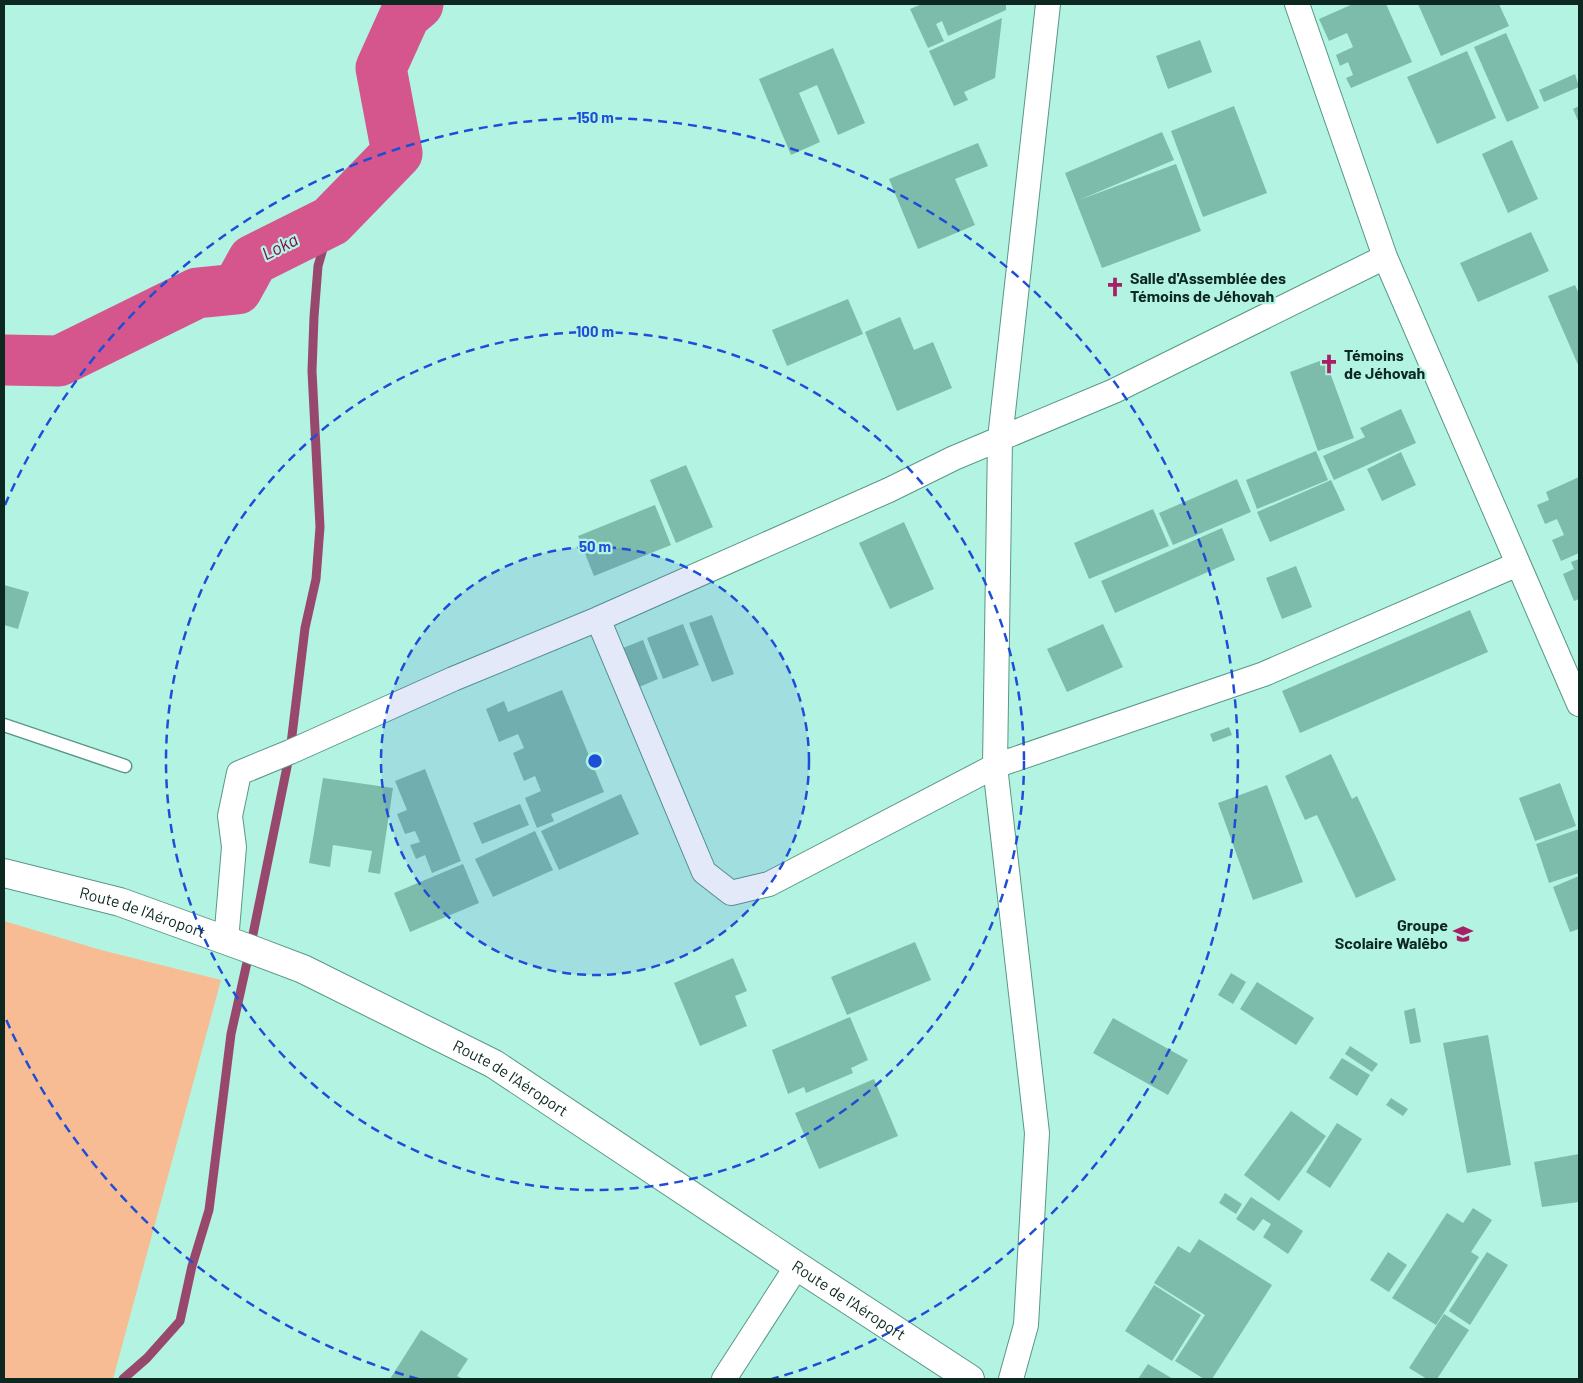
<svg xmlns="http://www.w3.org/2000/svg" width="1583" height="1383" font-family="Barlow,sans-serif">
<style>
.green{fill:#f7bc93}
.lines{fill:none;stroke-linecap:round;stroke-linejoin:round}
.stream{stroke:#98486d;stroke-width:9}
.river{stroke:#d4568d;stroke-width:51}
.building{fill:#7dbcab}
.service-casing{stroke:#599787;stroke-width:15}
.minor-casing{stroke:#599787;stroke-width:26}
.secondary-casing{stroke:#599787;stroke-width:30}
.service{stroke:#fff;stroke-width:12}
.minor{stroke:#fff;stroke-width:24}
.secondary{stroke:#fff;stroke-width:28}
.ring{fill:none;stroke:#1d4ed8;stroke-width:2.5;stroke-dasharray:9 6}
.labels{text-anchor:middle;stroke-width:4.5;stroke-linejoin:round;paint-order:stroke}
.poi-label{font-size:16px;font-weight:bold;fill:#0d2721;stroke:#b3f3e1;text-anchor:start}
.street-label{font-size:16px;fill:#0d2721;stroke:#b3f3e1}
.water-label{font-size:18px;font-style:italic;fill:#7f0148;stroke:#b3f3e1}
.centre{fill:#1d4ed8;stroke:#b3f3e1;stroke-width:2.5}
.ring-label{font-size:15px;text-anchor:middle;font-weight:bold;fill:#1d4ed8;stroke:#b3f3e1;stroke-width:4.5;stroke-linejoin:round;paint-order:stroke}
</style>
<rect width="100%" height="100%" fill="#b3f3e1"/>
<path class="green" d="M4 921 101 950 221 980 113 1379H4Z"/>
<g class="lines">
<path class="stream" d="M123 1379 147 1358 180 1321 192 1266 209 1210 231 1034 250 949 290 752 305 628 316 579 320 527 312 371 314 317 318 266 331 221"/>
<path class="river" d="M4 360 59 361 197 293 237 289 253 260 331 221 397 153 381 68 405 15 418 4"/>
</g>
<path class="building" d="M922 4H1006V10L948 36 942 21 936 24 944 41 928 48 910 9Z
M1353 4H1386L1412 62 1351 88 1346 78 1353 75 1348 62 1340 66 1336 55 1353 47 1347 33 1329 41 1319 19Z
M1418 4H1499L1509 26 1441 56Z
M1002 18 995 78 964 92 968 100 954 106 929 51Z
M1506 33 1539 108 1507 122 1474 47Z
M1200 40 1212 72 1168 89 1156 56Z
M833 48 865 123 838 135 817 85 799 93 820 142 791 155 759 79Z
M1467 51 1496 118 1437 144 1407 77Z
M1575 74 1579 87 1544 102 1539 90Z
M1234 106 1267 193 1203 217 1171 131Z
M1579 106V123L1573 109Z
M1162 132 1174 160 1079 200 1176 164 1201 231 1102 268 1065 173Z
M1512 140 1538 199 1508 213 1482 154Z
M978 143 988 166 955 179 975 225 918 249 889 179Z
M1531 232 1549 271 1478 302 1460 263Z
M1575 285 1579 294V367L1548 296Z
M848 299 863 334 787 366 772 330Z
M900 317 914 350 933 342 952 388 897 411 865 332Z
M1325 359 1354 438 1318 451 1290 372Z
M1401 409 1416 443 1334 480 1323 456 1365 437 1360 428Z
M1316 451 1328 480 1257 509 1246 480Z
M1401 452 1416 485 1382 501 1367 469Z
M686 465 713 527 676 543 650 480Z
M1579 477V553L1561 561 1552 540 1564 535 1557 519 1545 524 1537 505 1549 500 1546 492Z
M1237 479 1251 512 1173 545 1159 513Z
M1331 480 1345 510 1270 542 1257 512Z
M655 505 671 545 594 576 578 536Z
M1153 509 1169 546 1089 579 1074 543Z
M904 522 934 589 890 609 859 543Z
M1222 528 1235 560 1115 613 1101 581Z
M1579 559V599L1574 601 1563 574 1574 569 1571 562Z
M1296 566 1312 607 1282 619 1266 578Z
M4 585 29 592 18 629 4 625Z
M1470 610 1488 652 1300 733 1282 691Z
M712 615 734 674 712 682 689 623Z
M683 624 699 665 663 679 647 638Z
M1103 624 1123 667 1067 692 1047 649Z
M643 640 658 679 637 688 623 648Z
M562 690 604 792 551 814 554 821 537 828 525 798 541 791 535 776 524 781 513 753 524 748 518 734 499 742 486 709 504 701 508 712Z
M1229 727 1232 735 1213 742 1210 734Z
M1331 754 1352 799 1357 796 1396 880 1356 898 1317 815 1305 820 1285 776Z
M425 769 461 861 432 873 425 855 416 859 410 845 420 842 415 831 405 834 397 814 407 810 395 781Z
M323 778 393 788 380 874 368 872 372 851 333 845 330 867 309 863Z
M1560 783 1576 826 1535 841 1519 798Z
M1267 785 1303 882 1253 900 1218 803Z
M621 794 639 834 559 870 541 831Z
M520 804 529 825 482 844 473 823Z
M1579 829V873L1549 883 1536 844Z
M535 831 553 870 493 897 475 859Z
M463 864 479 903 410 932 394 893Z
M1579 876V929L1570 932 1553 887Z
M915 942 931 980 847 1015 831 977Z
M733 958 747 991 735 996 747 1026 700 1046 674 983Z
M1231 973 1246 982 1233 1004 1218 995Z
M1257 982 1314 1018 1296 1045 1240 1009Z
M1415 1008 1421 1042 1410 1044 1404 1011Z
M850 1017 868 1060 851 1068 853 1073 806 1093 804 1087 788 1094 772 1050Z
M1113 1018 1188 1060 1168 1095 1093 1053Z
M1488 1035 1511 1165 1467 1173 1443 1043Z
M1350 1046 1378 1064 1372 1072 1345 1054Z
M1342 1058 1370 1075 1357 1096 1329 1078Z
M874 1079 898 1136 819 1169 795 1113Z
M1391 1098 1408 1109 1403 1116 1386 1105Z
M1291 1111 1326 1136 1279 1201 1244 1175Z
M1337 1123 1362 1139 1330 1188 1306 1172Z
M1579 1154V1202L1542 1207 1534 1162Z
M1225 1193 1242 1204 1236 1214 1219 1203Z
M1251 1197 1303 1231 1288 1254 1263 1237 1271 1224 1263 1219 1254 1231 1236 1219Z
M1473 1208 1492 1220 1471 1252 1479 1257 1436 1325 1392 1298 1447 1213 1463 1223Z
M1199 1239 1272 1285 1212 1379H1204L1175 1361 1205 1315 1154 1283 1178 1246 1190 1253Z
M1388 1252 1407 1265 1389 1292 1370 1280Z
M1487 1252 1508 1265 1470 1325 1449 1311Z
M1154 1285 1201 1315 1172 1361 1125 1331Z
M1444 1314 1469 1330 1437 1379H1427L1409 1368Z
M421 1330 468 1359 457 1376 463 1379H390Z
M1148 1364 1173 1379H1138Z"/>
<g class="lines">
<defs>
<path id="service" d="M4 725 125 766"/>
<path id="minor" d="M1297 4 1385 257 1579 704
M598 619 704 872 731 893 769 884 995 766 1264 674 1518 564
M226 941 234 847 230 816 239 773 290 752 453 679 598 619 889 490 954 458 1114 391 1385 257
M724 1379 797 1266
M1011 1379 1026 1325 1037 1133 995 766 1000 439 1048 4"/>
<g id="secondary">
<path id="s1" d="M4 873 120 902 250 949 303 969 494 1064 797 1266 970 1379"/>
</g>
</defs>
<use href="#service" class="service-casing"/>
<use href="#minor" class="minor-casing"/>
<use href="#secondary" class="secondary-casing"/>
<use href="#service" class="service"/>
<use href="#minor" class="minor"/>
<use href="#secondary" class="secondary"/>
</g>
<circle cx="595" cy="761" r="214" fill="#1d4ed8" fill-opacity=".12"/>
<g class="ring">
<circle cx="595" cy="761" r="214"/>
<circle cx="595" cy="761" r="429"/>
<path d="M418 1379A643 643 0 0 1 5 1017M5 505A643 643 0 1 1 772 1379"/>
</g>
<defs>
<symbol id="church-bare" viewBox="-9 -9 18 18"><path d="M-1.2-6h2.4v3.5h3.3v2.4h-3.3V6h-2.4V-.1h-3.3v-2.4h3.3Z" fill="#a81f65" stroke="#b3f3e1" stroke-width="2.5" paint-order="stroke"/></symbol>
<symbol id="school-bare" viewBox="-9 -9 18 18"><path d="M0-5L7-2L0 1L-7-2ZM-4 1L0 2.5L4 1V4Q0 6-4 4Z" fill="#a81f65" stroke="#b3f3e1" stroke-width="2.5" paint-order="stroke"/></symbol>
</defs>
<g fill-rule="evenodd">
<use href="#church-bare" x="1101" y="273" width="28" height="28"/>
<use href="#church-bare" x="1315" y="350" width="28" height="28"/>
<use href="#school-bare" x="1449" y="920" width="28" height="28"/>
</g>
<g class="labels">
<g class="poi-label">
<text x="1130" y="284">Salle d'Assemblée des<tspan x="1130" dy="18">Témoins de Jéhovah</tspan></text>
<text x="1344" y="361">Témoins<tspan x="1344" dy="18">de Jéhovah</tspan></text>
<text x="1448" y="931" text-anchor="end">Groupe<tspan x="1448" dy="18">Scolaire Walêbo</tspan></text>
</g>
<g class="street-label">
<text dy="6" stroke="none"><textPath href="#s1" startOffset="144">Route de l'Aéroport</textPath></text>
<text dy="6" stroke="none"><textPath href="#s1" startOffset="549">Route de l'Aéroport</textPath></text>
<text dy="6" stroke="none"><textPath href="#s1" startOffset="954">Route de l'Aéroport</textPath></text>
</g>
<g class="water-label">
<text transform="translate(280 247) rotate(-27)" y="6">Loka</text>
</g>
</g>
<circle cx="595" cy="761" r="8" class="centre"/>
<g class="ring-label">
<text x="595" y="123">150 m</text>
<text x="595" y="337">100 m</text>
<text x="595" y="552">50 m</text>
</g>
<rect width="1583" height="1383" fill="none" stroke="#0d2721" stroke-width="10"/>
</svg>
